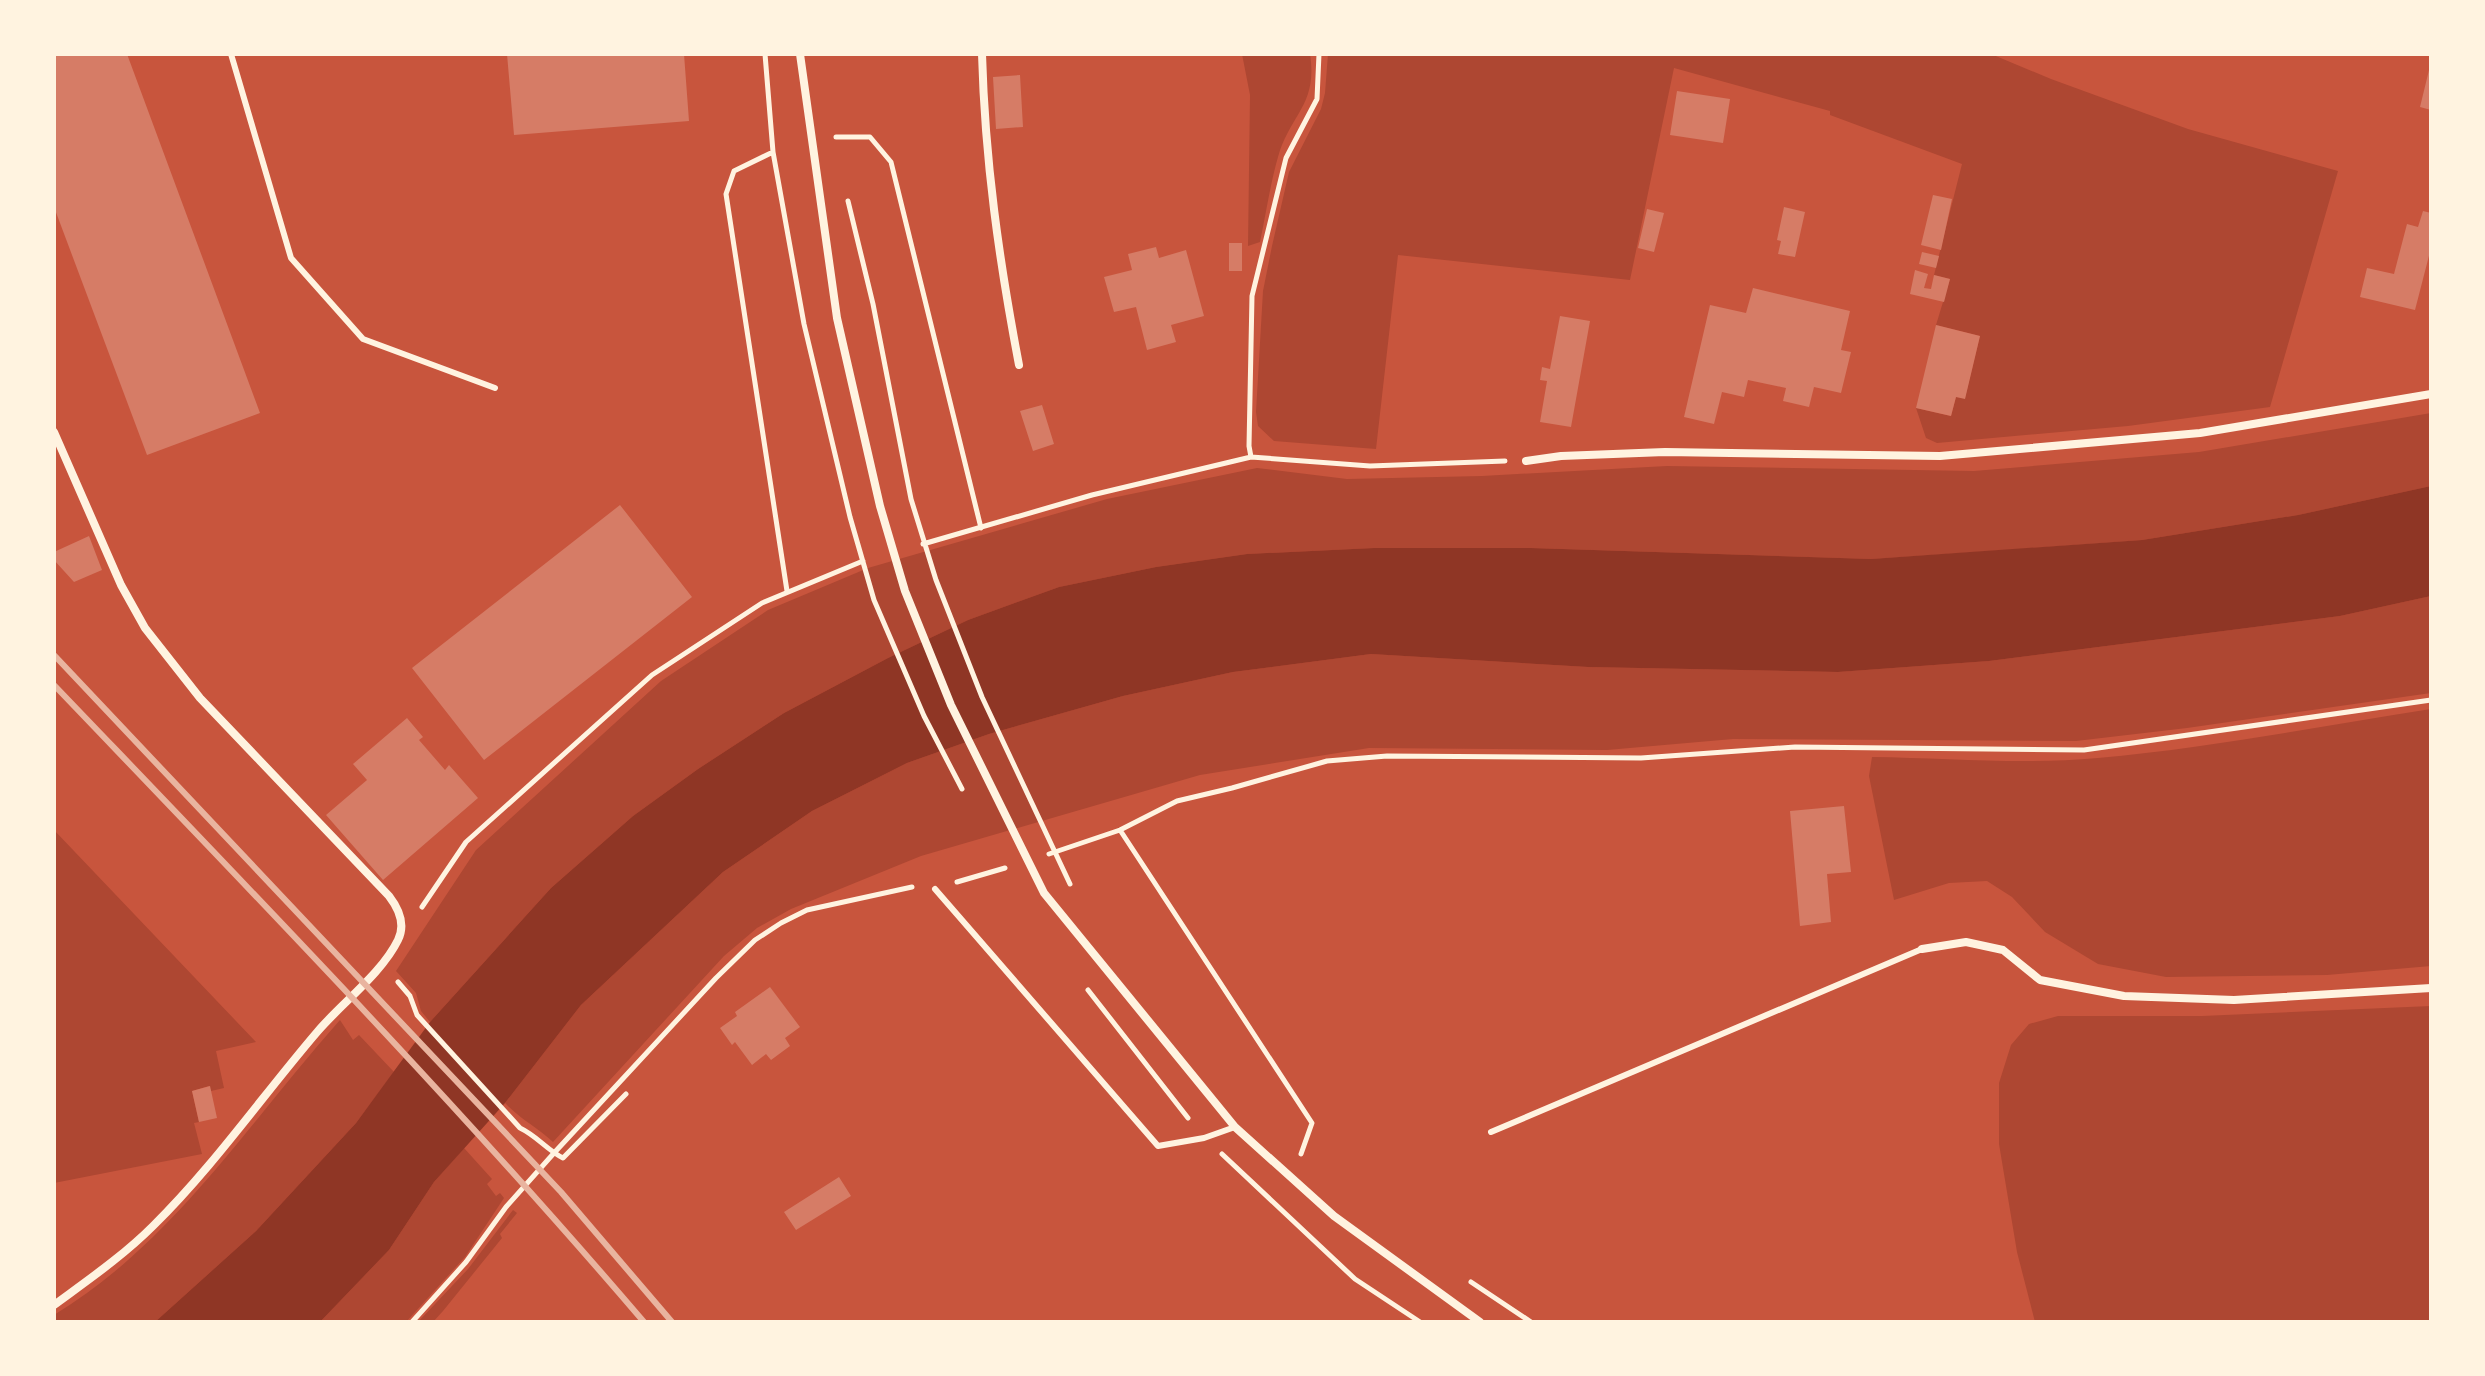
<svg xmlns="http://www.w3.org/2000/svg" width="2485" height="1376" font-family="'Public Sans',sans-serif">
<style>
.green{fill:#ae4732}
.water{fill:#8f3625}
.building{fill:#d67c66}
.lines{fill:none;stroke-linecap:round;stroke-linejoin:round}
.path{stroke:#fff3e0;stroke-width:5}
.service{stroke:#fff3e0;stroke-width:6}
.minor{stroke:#fff3e0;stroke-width:8}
.rail{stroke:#e9b49f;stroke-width:6}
</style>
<rect width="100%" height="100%" fill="#c8553d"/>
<path class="green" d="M1242 54H1310C1318 105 1290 114 1278 157 1270 185 1266 214 1260 242L1248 246 1250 95Z
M1328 54H1991L2051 79 2188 129 2338 171 2270 407 2128 426 1937 443 1926 438 1916 408 1951 416 1956 397 1965 398 1980 336 1936 325 1950 279 1934 275 1962 164 1830 115V111L1674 68 1630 280 1398 255 1376 449 1274 441 1258 426 1256 412 1263 291 1272 246 1289 172 1321 109 1325 93Z
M2431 413V486L2298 515 2142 540 2006 550 1871 559 1532 548H1374L1247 554 1156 567 1059 587 968 620 888 658 784 713 698 769 633 816 551 888 430 1022 421 1011 416 993 396 971 476 850 661 681 768 610 868 568 1107 499 1257 468 1347 479 1482 476 1667 466 1974 471 2199 452Z
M2431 596V693L2187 728 2076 741 1733 739 1607 750 1369 748 1200 775 921 856 791 909 757 928 724 956 553 1142C538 1128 520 1119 505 1103L581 1005 723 872 812 811 907 763 989 734 1123 696 1233 672 1371 654 1588 667 1838 672 1989 661 2340 616Z
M2431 709V966L2327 975 2166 977 2098 964 2045 932 2012 897 1987 881 1949 883 1894 900 1869 776 1872 757C1947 758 2024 765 2098 758 2210 748 2321 726 2431 709Z
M54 830 256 1042 216 1051 224 1088 211 1091 209 1086 192 1091 199 1122 194 1123 202 1154 54 1183Z
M2431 1006V1322H2035L2017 1252 1999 1144V1083L2011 1045 2029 1024 2058 1016H2202Z
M340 1020 353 1040 359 1035 394 1072 356 1123 256 1231 155 1322H54V1315C173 1243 249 1122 340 1020Z
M464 1148 492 1179 487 1184 496 1196 500 1193 504 1198 465 1257 406 1322H320L389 1250 434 1182Z
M513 1210 517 1213 500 1234 502 1238 443 1311 433 1322H418L468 1269Z"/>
<path class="water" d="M2431 486V596L2340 616 1989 661 1838 672 1588 667 1371 654 1233 672 1123 696 989 734 907 763 812 811 723 872 581 1005 505 1103 434 1182 389 1250 320 1322H155L256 1231 356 1123 430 1022 551 888 633 816 698 769 784 713 888 658 968 620 1059 587 1156 567 1247 554 1374 548H1531L1871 559 2142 540 2298 515Z"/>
<path class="building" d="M54 54H127L260 413 147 455 54 207Z
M507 54H684L689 121 514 135Z
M2430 66H2431V110L2420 107Z
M1020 75 1023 127 996 129 993 77Z
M1677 91 1730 99 1723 143 1670 135Z
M1933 195 1952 199 1941 250 1921 245Z
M1784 207 1805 212 1795 257 1778 254 1781 241 1777 240Z
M1647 209 1664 213 1654 252 1638 248Z
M2423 211 2431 213V248L2415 310 2360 297 2367 268 2394 274 2407 224 2418 227Z
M1229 243H1242V271H1229Z
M1156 247 1159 258 1186 250 1204 316 1171 325 1176 342 1147 350 1136 307 1114 312 1104 277 1132 270 1128 254Z
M1922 252 1939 256 1936 268 1919 264Z
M1915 270 1928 274 1924 288 1931 289 1934 275 1950 279 1944 302 1910 294Z
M1753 288 1850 311 1841 350 1851 352 1841 393 1814 387 1809 407 1783 401 1786 388 1748 380 1744 397 1722 392 1714 424 1684 417 1710 305 1746 313Z
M1560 316 1590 321 1571 427 1540 422 1547 381 1540 380 1542 367 1550 369Z
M1936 325 1980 336 1965 399 1956 397 1951 416 1916 408Z
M1042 405 1054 444 1033 451 1020 411Z
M620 505 692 597 484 760 412 668Z
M89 536 102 570 74 582 54 560V552Z
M407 718 423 737 419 740 445 770 449 765 478 798 383 880 326 815 367 780 353 764Z
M1844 806 1851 872 1827 874 1831 922 1800 926 1790 811Z
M770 987 800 1027 785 1038 790 1046 771 1060 766 1054 752 1065 735 1042 732 1045 720 1028 737 1016 735 1012Z
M210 1086 217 1118 199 1122 192 1091Z
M839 1177 851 1196 796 1230 784 1212Z"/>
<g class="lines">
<path class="path" d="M765 54 773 152 804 324 850 517 874 600 924 716 962 789
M836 137H870L891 162 981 528
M773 152 734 171 726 194 787 591
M848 201 873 304 911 499 936 580 982 697 1070 884
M1251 457 1249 446 1252 296 1286 158 1317 99 1319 54
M923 544 1092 495 1251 457 1370 466 1505 461
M1120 830 1312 1123 1301 1154
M1049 854 1120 830 1177 801 1232 788 1327 761 1387 756 1641 758 1795 747 2084 750 2431 700
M957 882 1005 868
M422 907 466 842 652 675 762 603 863 561
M398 982 410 996 417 1015 520 1128C537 1136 547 1150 563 1158L626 1094
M1088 990 1188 1118
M1222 1154 1355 1279 1420 1322
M1471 1282 1531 1322
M412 1322 466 1262 506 1207 554 1153 716 978 755 940 781 923 807 910 912 887"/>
<path class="service" d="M231 54 291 258 363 339 495 388
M935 889 1158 1146 1204 1138 1235 1127
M1491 1132 1922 949"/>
<path class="minor" d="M800 54 837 318 880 506 905 591 951 705 1044 893 1235 1127 1334 1216 1480 1322
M982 54C985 161 999 260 1019 365
M54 432 121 585 145 628 200 698 389 896C399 909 406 924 398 940 382 973 342 1003 318 1031 263 1095 214 1166 153 1226 123 1256 88 1280 54 1305
M1526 461 1561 456 1665 452 1940 456 2200 433 2431 394
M1922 949 1966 942 2003 950 2040 980 2124 996 2234 1000 2431 988"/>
<path class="rail" d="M54 655 561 1192 672 1322
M54 685C254 894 456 1102 644 1322"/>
</g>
<rect width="2485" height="1376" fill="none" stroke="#fff3e0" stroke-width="112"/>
</svg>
